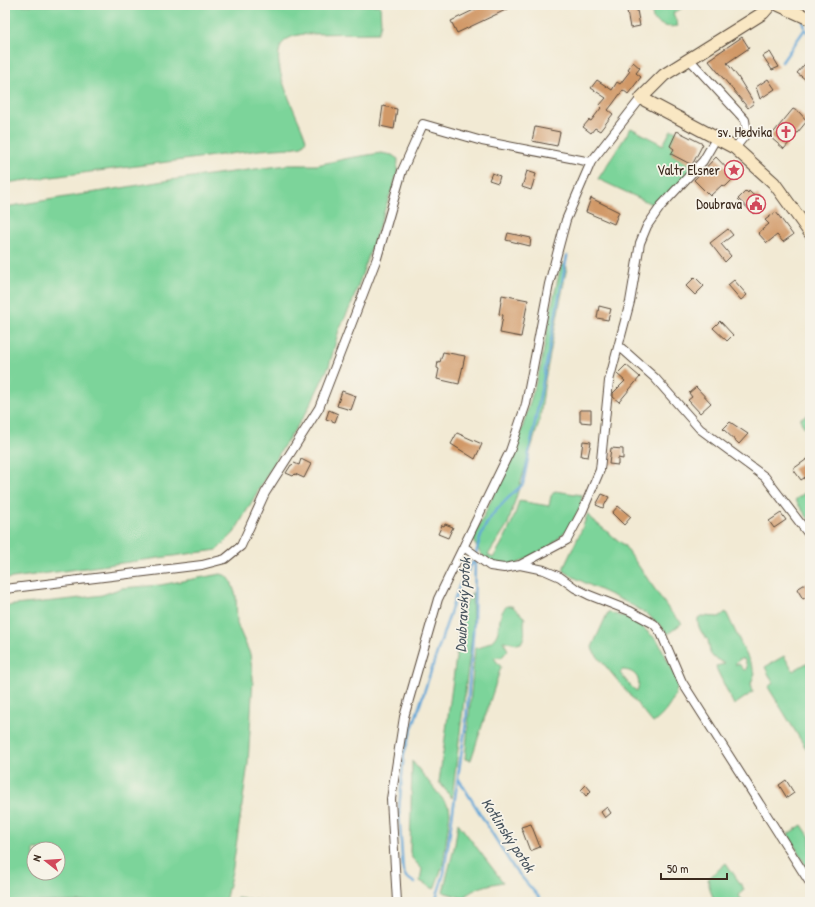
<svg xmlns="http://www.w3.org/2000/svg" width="815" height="907" font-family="'Patrick Hand',sans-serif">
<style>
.green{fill:#7bd49a;stroke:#5b7f5c;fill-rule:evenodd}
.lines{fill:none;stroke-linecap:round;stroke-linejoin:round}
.stream{stroke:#62a6d7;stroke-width:2.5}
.building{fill:#d19967}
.street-casing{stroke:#564739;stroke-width:10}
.secondary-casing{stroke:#564739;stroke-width:14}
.street{stroke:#fff;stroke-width:8}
.secondary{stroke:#f9e7c3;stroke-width:12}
.labels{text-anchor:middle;stroke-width:3.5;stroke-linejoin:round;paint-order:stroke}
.poi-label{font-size:14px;fill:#3b2a1e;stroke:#f7f3e8;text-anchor:end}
.water-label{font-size:15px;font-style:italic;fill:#49555f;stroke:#f7f3e8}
</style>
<rect width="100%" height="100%" fill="#f7f3e8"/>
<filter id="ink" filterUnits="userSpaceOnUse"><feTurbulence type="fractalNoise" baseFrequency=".025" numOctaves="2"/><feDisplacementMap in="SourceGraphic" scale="8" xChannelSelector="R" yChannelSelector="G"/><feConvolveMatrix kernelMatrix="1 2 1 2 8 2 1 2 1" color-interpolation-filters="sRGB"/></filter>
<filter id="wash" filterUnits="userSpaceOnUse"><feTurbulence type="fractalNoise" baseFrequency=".012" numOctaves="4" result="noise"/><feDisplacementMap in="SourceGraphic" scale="16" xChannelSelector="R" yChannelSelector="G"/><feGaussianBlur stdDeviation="0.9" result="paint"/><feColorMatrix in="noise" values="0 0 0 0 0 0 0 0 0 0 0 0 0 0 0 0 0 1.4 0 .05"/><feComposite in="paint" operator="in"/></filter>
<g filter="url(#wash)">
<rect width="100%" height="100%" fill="#f2ead4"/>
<path class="green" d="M5 5H380L381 24 378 33 304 34C298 35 292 36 286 40 263 57 300 118 306 140L302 146 290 148 260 150 5 183Z
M659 5H688L673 13 678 26C666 28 662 26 653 19L651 7Z
M631 128 663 145 671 130 677 131 670 146 674 149 671 154 692 165 694 168 658 207 598 179Z
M381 153 392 155 398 159 397 175 352 303 339 330 329 366 306 413 283 447 234 533 217 550 5 579V207L170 180 287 165H317L349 158Z
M561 265H565L567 267 545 380 540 419 508 524 488 555 493 558C505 539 513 523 519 501L549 506 551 496 555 491 582 495V497L580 508 569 528 550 546 513 566 495 564 488 560 481 554 474 543V536L517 446 541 365 551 309Z
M810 413V436L801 422V418Z
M810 489V521L795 500Z
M588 513 590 518 624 545 670 611 682 623 668 634C643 602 597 593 564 571V567L581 531Z
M221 574 227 576 231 581 236 596 237 624 250 654 253 678 248 764 233 867 225 902H5V606L73 599 102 595 122 588 160 585ZM34 849H58V873H34Z
M472 592 473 627 452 798 439 782 457 650 459 617Z
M507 606H512L525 618C522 628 528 631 521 643L517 644 503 641 508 650 501 658 499 657 494 658 501 667 471 760 465 759 475 648C483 648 484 645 490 642 504 634 495 615 507 606Z
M608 612 620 616H629L637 620 641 626 658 641 678 681C678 696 665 715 653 723L593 651 592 647ZM622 670C635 670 642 679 637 691 631 688 625 679 620 673Z
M726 612 755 673 751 683 753 692 734 705 717 670 716 666 725 664 713 657 710 653 708 640C702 634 697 627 698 618L701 616 719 617ZM740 659H744L747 666 746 670H744L739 664H735Z
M784 656 793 671 810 661V755L768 687 773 683 765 667Z
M412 761 449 807 450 813 443 865 434 889 420 881 422 869 412 858 410 852Z
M458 823 503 882C487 885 475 887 463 898L443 892 455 844Z
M802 825 810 837V873L788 834Z
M726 863 744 889 739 896 744 902H715L710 890 708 879Z
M237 898 272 902H236Z"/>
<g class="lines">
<path class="stream" d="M805 29 810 35
M782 62 805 29 803 20
M476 553C483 519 498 507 523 484L567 256
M458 778 513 867 543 902
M415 883 406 877 403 871 399 810 404 753 459 586 473 562
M435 902 444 873 466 722 474 622 475 558"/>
</g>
<g id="blocks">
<path class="building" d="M484 5H516L457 33 451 21Z
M626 5H636L640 26 630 28Z
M742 37 749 48 727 63 738 77 754 103 748 108 708 60Z
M770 52 779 67 772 70 763 56Z
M810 58V83L797 73Z
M633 62 640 68 636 73 641 77 628 94 623 90 612 105 608 110 613 114 600 131 595 128 591 133 583 127 589 120 591 121 601 108 599 106 606 98 591 88 597 80 612 90 617 82 620 84 630 71 628 69Z
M768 79 775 89 760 99 756 87Z
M383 106 397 109 394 129 380 126Z
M793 109 799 112 807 121 784 149 770 137Z
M535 127 560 132 557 146 532 141Z
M677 131 703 144 692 165 671 154 674 149 670 146Z
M716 157 735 177 726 186 724 187 722 185 710 196 694 180Z
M527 171 536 174 531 190 522 187Z
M492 173 500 176 498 183 489 180Z
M746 191 748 193 749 191 753 195H759V199L764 204 754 214 738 199Z
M591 198 619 212 614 224 586 212Z
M776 212 793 235 783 242 777 235 767 243 758 233 769 224 765 220Z
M728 229 733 235 721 244 731 256 725 262 710 243Z
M508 233 531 238 530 246 506 240Z
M695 277 704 286 695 295 686 286Z
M734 280 747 295 741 300 728 285Z
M502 295 528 300 521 337 500 333 503 315 499 314Z
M599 306 611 309 608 320 597 318Z
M720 321 733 335 727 341 713 328Z
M443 352 465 356 459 384 437 379 439 369 437 368 438 361 440 362Z
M626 365 640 377 619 402 613 397V393L625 381 617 374Z
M696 387 711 403 700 413 688 400 692 397 689 393Z
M342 391 356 396 351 410 337 406Z
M329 410 338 414 335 422 326 419Z
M580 410H591V423L580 422Z
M730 422 748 434 739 444 723 429Z
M457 433 482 444 475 459 451 444Z
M583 441 591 442 588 457 581 456Z
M611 448 623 449V459L618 458V465L609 464Z
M810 457V474L801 480 793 469Z
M301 459 311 464 304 478 295 474 293 476 286 473 291 465H292L294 463 299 465Z
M602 494 609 497 603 508 596 505Z
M618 506 631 517 624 525 612 513Z
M781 513 786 520 774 528 769 521Z
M445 524 453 527 448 538 438 534 442 525 444 526Z
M807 583 810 588V595L803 599 797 589Z
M786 780 794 793 787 798 779 785Z
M586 785 591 791 586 796 581 790Z
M607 807 611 813 605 818 601 812Z
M531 824 540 847 530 851 521 827Z"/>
</g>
</g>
<g filter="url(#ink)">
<use href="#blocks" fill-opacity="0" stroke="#564739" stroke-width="1"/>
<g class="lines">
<defs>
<path id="street" d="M689 59 745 120 747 133 735 148
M619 346 655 378 700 429 765 477 810 536
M464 547 490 566 504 568 520 565 567 540 583 510 600 470 609 381 630 302 640 243 647 226 661 206 703 161 717 137
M520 565 544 570 560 577 575 588 589 595 630 611 654 624 661 633 682 682 810 883
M5 589 202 565 225 559 241 546 265 493 319 408 377 258 402 171 423 124 482 141 591 162
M397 902 391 799 404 717 438 599 510 451 526 404 549 284 566 220 591 162 641 98"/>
<path id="secondary" d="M770 5 763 13 664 75 641 98 735 148 774 183 810 233
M779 5 810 19"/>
</defs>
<use href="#street" class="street-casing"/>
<use href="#secondary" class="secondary-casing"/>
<use href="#street" class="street"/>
<use href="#secondary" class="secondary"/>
</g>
</g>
<defs>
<symbol id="church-ring" viewBox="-11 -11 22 22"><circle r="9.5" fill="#f7f3e8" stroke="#d1495b" stroke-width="1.5"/><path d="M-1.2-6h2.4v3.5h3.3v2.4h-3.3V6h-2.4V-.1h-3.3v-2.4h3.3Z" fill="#d1495b"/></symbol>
<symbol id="sight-ring" viewBox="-11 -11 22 22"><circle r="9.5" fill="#f7f3e8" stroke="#d1495b" stroke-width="1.5"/><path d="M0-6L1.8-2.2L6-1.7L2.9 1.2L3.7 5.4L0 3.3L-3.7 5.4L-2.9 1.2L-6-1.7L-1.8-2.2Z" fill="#d1495b"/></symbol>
<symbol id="civic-ring" viewBox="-11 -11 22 22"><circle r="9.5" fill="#f7f3e8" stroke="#d1495b" stroke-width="1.5"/><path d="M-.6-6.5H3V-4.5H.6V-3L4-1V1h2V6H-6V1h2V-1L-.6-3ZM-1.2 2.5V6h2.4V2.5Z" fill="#d1495b"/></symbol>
</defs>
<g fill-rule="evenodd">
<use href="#church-ring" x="775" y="121" width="22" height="22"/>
<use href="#sight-ring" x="723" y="159" width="22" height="22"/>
<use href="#civic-ring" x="745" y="193" width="22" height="22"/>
</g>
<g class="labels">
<g class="poi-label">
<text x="772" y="137">sv. Hedvika</text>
<text x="720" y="175">Valtr Elsner</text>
<text x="742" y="209">Doubrava</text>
</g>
<g class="water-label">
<text transform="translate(463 605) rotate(-87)" y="5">Doubravský potok</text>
<text transform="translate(508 835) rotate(57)" y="5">Kotlinský potok</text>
</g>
</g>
<rect width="815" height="907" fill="none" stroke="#f7f3e8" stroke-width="20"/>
<g transform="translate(46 861) rotate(287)"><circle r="19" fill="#f7f3e8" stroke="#aca397"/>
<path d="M0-3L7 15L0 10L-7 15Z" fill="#d1495b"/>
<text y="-6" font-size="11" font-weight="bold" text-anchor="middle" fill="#3b2a1e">N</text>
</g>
<path d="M661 873v6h66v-6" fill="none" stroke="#3b2a1e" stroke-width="2"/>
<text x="667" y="873" font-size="12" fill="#3b2a1e" stroke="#f7f3e8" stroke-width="3" paint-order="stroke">50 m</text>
</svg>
